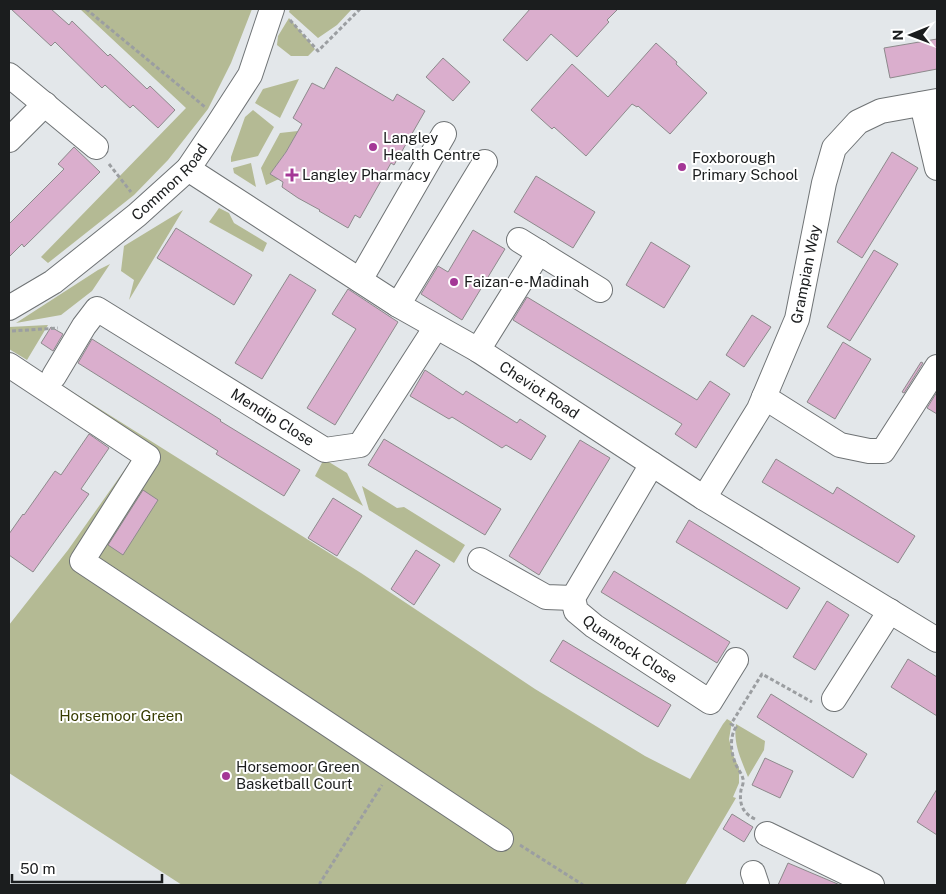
<svg xmlns="http://www.w3.org/2000/svg" width="946" height="894" font-family="'Public Sans',sans-serif">
<style>
.green{fill:#b4ba94}
.building{fill:#daaecd;stroke:#8d8a8c}
.lines{fill:none;stroke-linecap:round;stroke-linejoin:round}
.minor-casing{stroke:#6f7375;stroke-width:26}
.path{stroke:#9b9ea1;stroke-width:3;stroke-dasharray:4 2.5;stroke-linecap:butt}
.minor{stroke:#fff;stroke-width:24}
.poi-dot{fill:#a43796;stroke:#fff;stroke-width:2}
.labels{text-anchor:middle;stroke-width:4;stroke-linejoin:round;paint-order:stroke}
.poi-label{font-size:15px;fill:#1b1d1e;stroke:#fff;text-anchor:start}
.street-label{font-size:15px;fill:#1b1d1e;stroke:#fff}
.park-label{font-size:15px;fill:#373c01;stroke:#fff}
</style>
<rect width="100%" height="100%" fill="#e3e7ea"/>
<path class="green" d="M80 9H252L231 63 208 109 168 160 134 195 48 263 41 257 186 108Z
M290 9H352L337 25 318 38 289 12Z
M289 18 315 49 308 56H291L277 45 278 36Z
M299 79 280 118 255 103 263 89Z
M253 110 274 127 258 156 231 162V157L245 117Z
M298 131 286 152 270 174 279 179 266 185 261 168 280 133Z
M251 163 256 187 234 173 233 168Z
M219 208 229 213 234 223 267 243 263 252 209 222Z
M183 210 129 300 134 280 121 271 124 246Z
M110 264 92 291 61 315 16 323 98 270Z
M48 325 27 360 9 349V327Z
M9 352 361 573 535 689 645 756 690 779 723 724 727 719 732 722 729 739 733 755 739 768V783L733 797 736 798 685 885H182L9 773V625L68 550 128 465 133 455 9 365Z
M324 459 347 473 363 506 315 476Z
M362 486 397 508 404 507 465 545 454 563 369 510Z
M736 724 765 741 764 750 748 777C741 759 733 744 736 724Z"/>
<path class="building" d="M11 9H51L69 25 72 21 108 56 110 54 147 89 150 86 175 110 158 128 133 105 130 108 105 85 102 88 55 42 51 46Z
M530 9H618L607 20 609 22 577 57 551 34 527 61 503 40Z
M937 39V69L890 78 884 48Z
M656 43 677 62 676 64 707 93 670 134 638 106 637 107 632 104 586 156 554 127 552 129 531 110 572 64 608 97Z
M443 58 470 82 453 101 426 77Z
M336 67 393 101 397 94 425 111 394 165 391 163 360 218 355 215 348 228 319 211 320 210 298 198 282 187 283 182 270 174 286 152 302 124 293 118 312 83 324 89Z
M74 147 100 172 24 247 22 244 9 257V224L64 169 58 164Z
M892 152 918 168 862 258 837 242Z
M536 176 595 212 573 248 514 212Z
M176 228 252 275 234 305 157 258Z
M473 230 505 249 462 320 421 294 438 266 448 272Z
M651 242 690 266 664 308 626 285Z
M874 250 898 264 850 341 827 327Z
M290 274 316 290 262 379 235 363Z
M348 289 398 322 335 425 307 408 356 329 332 314Z
M527 297 697 400 710 381 730 394 696 448 675 434 682 424 513 320Z
M752 315 771 327 744 367 726 355Z
M51 327 63 334 53 351 41 343Z
M92 339 221 420 220 421 300 470 284 496 216 454 218 451 78 363Z
M843 342 871 359 835 419 807 402Z
M921 362 923 363 904 393 902 392Z
M425 370 463 395 466 391 517 423 520 419 546 436 531 460 506 445 502 448 452 417 449 419 410 396Z
M937 392V414L927 408Z
M89 434 109 448 81 489 89 494 33 572 9 555V534L23 514 24 515 55 471 61 475Z
M384 439 501 509 485 535 368 465Z
M580 440 610 458 539 575 509 556Z
M776 459 833 494 837 487 915 536 898 563 762 482Z
M143 490 158 500 123 555 108 545Z
M333 498 362 516 337 556 308 538Z
M689 520 800 588 787 609 676 542Z
M416 550 440 565 414 605 391 589Z
M614 571 730 642 717 663 601 592Z
M827 601 849 615 815 670 793 657Z
M563 640 671 705 658 727 550 661Z
M908 659 937 677V716L891 687Z
M771 694 867 754 853 778 757 717Z
M765 758 793 771 780 798 752 785Z
M937 789V835L917 822Z
M732 814 753 827 744 842 723 829Z
M788 863 840 885H778Z"/>
<g class="lines">
<defs>
<g id="minor">
<path d="M9 75 96 147"/>
<path d="M922 104 937 168"/>
<path d="M9 140 45 104"/>
<path id="s1" d="M188 169 398 305 478 350 704 498 937 640"/>
<path d="M519 240 600 290"/>
<path d="M360 280 444 134"/>
<path d="M398 305 485 162"/>
<path id="s2" d="M9 308 53 282 137 215 188 169 217 126 250 75 272 9"/>
<path d="M478 350 539 252"/>
<path d="M9 365 148 457 82 561 501 839"/>
<path id="s3" d="M54 376 84 326 97 309 325 450 360 445 436 327"/>
<path d="M764 397 840 445 869 451H883L937 367"/>
<path id="s4" d="M652 464 573 598 576 611 594 626 710 702 736 660"/>
<path id="s5" d="M704 498 759 409 797 319 824 183 834 148 858 122 881 111 937 101"/>
<path d="M480 560 546 597 573 598"/>
<path d="M834 699 890 611"/>
<path d="M767 834 872 885"/>
<path d="M753 873 757 885"/>
</g>
</defs>
<use href="#minor" class="minor-casing"/>
<path class="path" d="M86 9 205 107
M290 20 318 51 360 9
M109 164 131 192
M12 331 58 328
M755 819C742 813 739 803 741 790 742 787 744 782 743 779 742 774 738 769 736 765 731 753 729 738 736 727L731 724 762 674 812 702
M520 845 583 885
M320 885V883L382 785"/>
<use href="#minor" class="minor"/>
</g>
<g class="poi-dot">
<circle cx="373" cy="147" r="5"/>
<circle cx="682" cy="167" r="5"/>
<path d="M289.5 167.5h5v5h5v5h-5v5h-5v-5h-5v-5h5z"/>
<circle cx="454" cy="282" r="5"/>
<circle cx="226" cy="776" r="5"/>
</g>
<g class="labels">
<g class="poi-label">
<text x="383" y="143">Langley<tspan x="383" dy="17">Health Centre</tspan></text>
<text x="692" y="163">Foxborough<tspan x="692" dy="17">Primary School</tspan></text>
<text x="302" y="180">Langley Pharmacy</text>
<text x="464" y="287">Faizan-e-Madinah</text>
<text x="236" y="772">Horsemoor Green<tspan x="236" dy="17">Basketball Court</tspan></text>
</g>
<g class="street-label">
<text dy="5" stroke="none"><textPath href="#s2" startOffset="205">Common Road</textPath></text>
<text dy="5" stroke="none"><textPath href="#s5" startOffset="248">Grampian Way</textPath></text>
<text dy="5" stroke="none"><textPath href="#s1" startOffset="415">Cheviot Road</textPath></text>
<text dy="5" stroke="none"><textPath href="#s3" startOffset="286">Mendip Close</textPath></text>
<text dy="5" stroke="none"><textPath href="#s4" startOffset="235">Quantock Close</textPath></text>
</g>
<g class="park-label">
<text x="121" y="721">Horsemoor Green</text>
</g>
</g>
<rect width="946" height="894" fill="none" stroke="#1b1d1e" stroke-width="20"/>
<g transform="translate(911 35) rotate(269)" stroke="#ffffff" stroke-width="4" paint-order="stroke">
<path d="M0-4L9 19L0 12L-9 19Z" fill="#1b1d1e"/>
<text y="-8" font-size="14" font-weight="bold" text-anchor="middle" fill="#1b1d1e">N</text>
</g>
<path d="M12 874v8h150v-8" fill="none" stroke="#1b1d1e" stroke-width="2.5"/>
<text x="20" y="874" font-size="15" fill="#1b1d1e" stroke="#ffffff" stroke-width="4" paint-order="stroke">50 m</text>
</svg>
